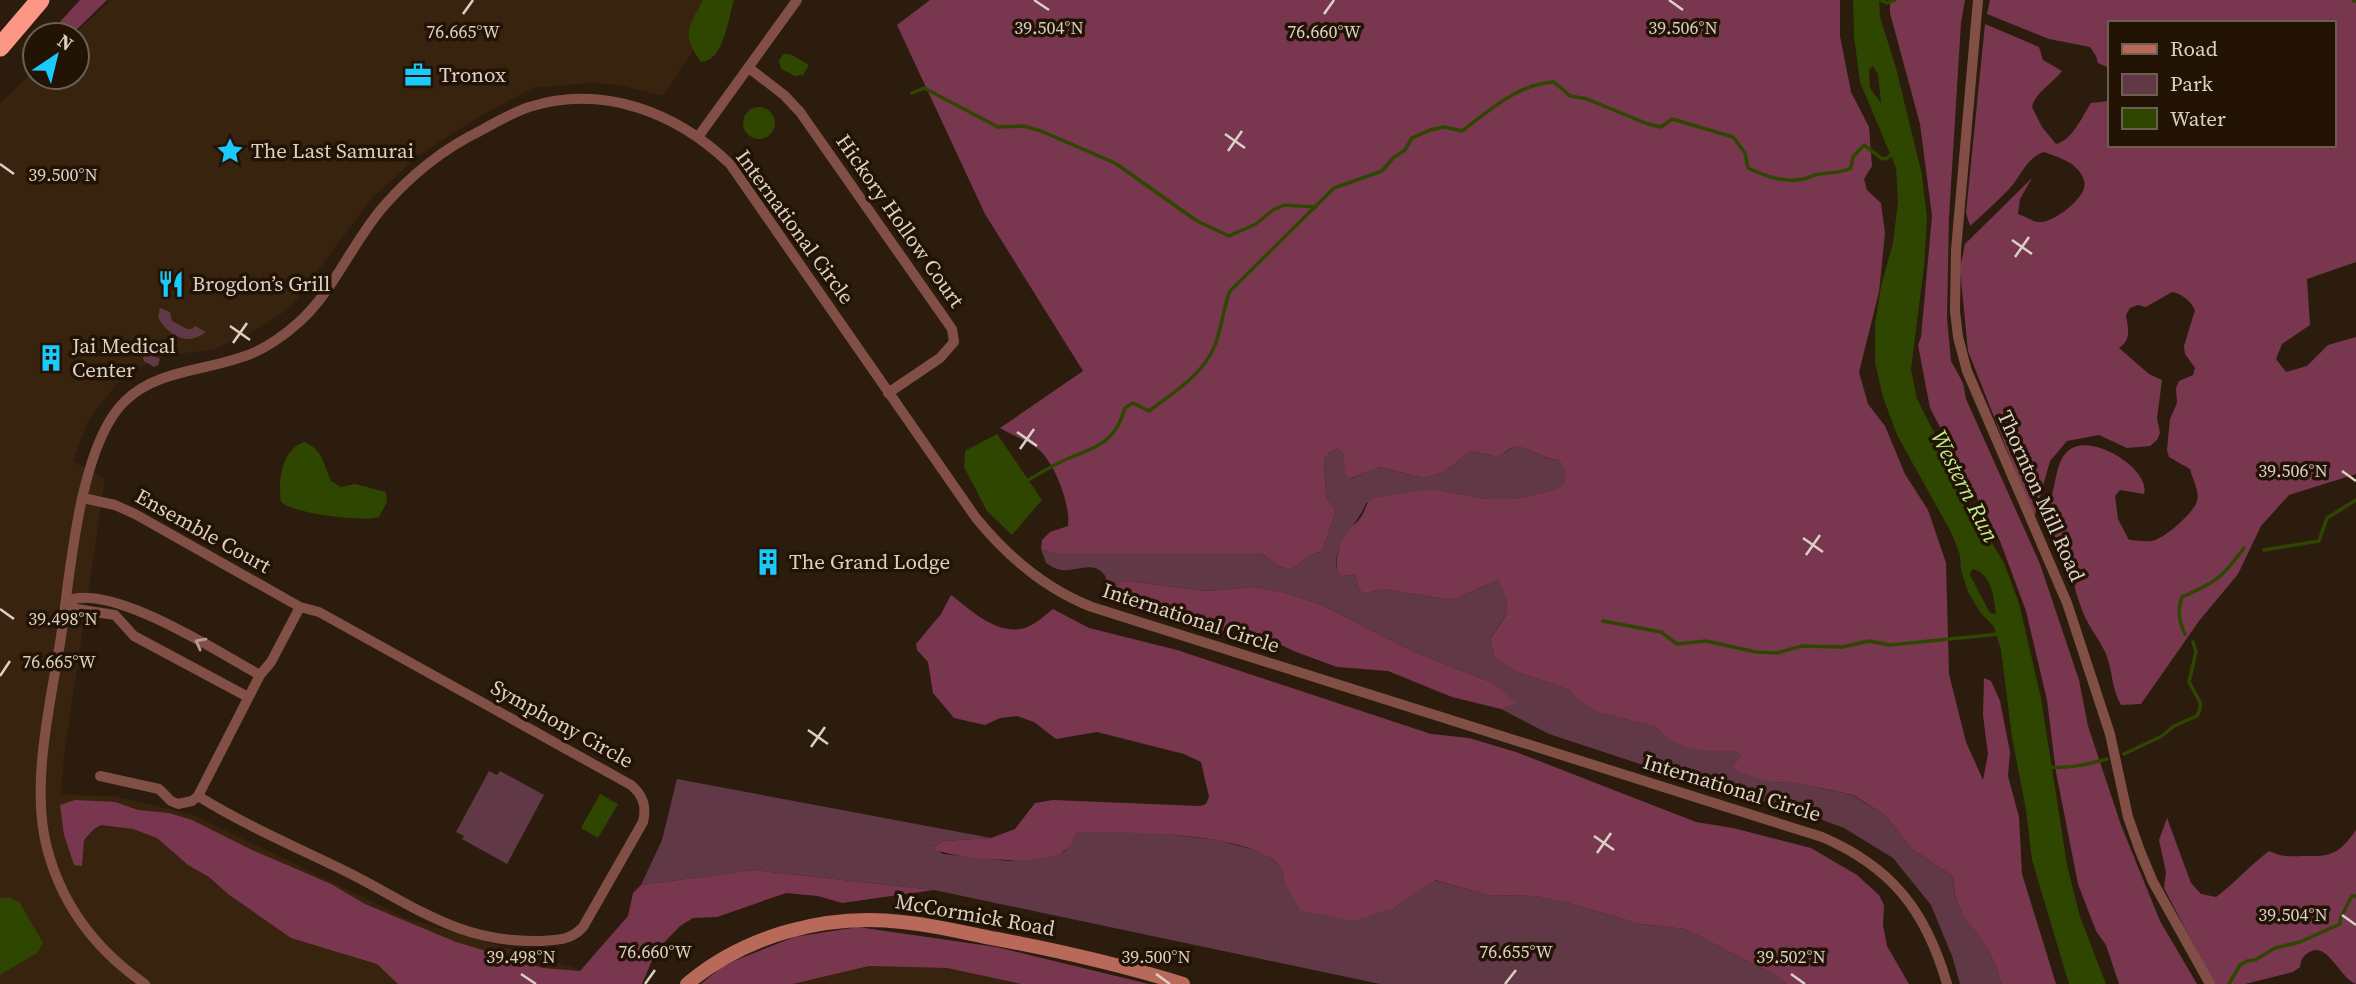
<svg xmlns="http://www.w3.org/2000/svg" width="2356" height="984" font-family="'Source Serif 4',serif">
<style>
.built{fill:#38230f}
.green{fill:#613846}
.forest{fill:#79374f}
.water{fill:#2e4600;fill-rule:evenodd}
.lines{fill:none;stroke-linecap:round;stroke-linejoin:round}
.stream{stroke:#2e4600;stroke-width:3.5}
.minor{stroke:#814f46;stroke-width:10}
.secondary{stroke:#b9695a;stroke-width:14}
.motorway{stroke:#fc9785;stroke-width:19}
.oneway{stroke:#b69c93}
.ticks{fill:none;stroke:#dad0c6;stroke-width:2.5}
.labels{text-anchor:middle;stroke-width:7;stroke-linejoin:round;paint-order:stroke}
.poi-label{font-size:21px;fill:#dad0c6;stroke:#221305;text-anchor:start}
.street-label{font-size:21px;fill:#dad0c6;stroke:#221305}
.water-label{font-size:23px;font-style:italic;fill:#c2ea8f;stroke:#221305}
.ticks-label{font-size:18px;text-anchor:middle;fill:#dad0c6;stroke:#221305;stroke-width:7;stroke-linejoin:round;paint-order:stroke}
</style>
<rect width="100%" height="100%" fill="#2b1c0e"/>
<path class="built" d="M111 0H727L663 96 619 85 590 83 533 88 475 119 418 156 372 198 290 308 253 332 212 350 166 355 125 374 89 419 73 461 105 479 64 756 61 795 114 796 194 815 408 919 579 969 604 984H0V103L35 70V77H77V35H73Z
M869 966 947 968 1021 984H793Z"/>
<path class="green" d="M160 308 170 312 172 321 187 329H192L195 326 206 332C187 347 168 336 158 317Z
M137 335 143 339 145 352 160 359 158 365 154 367 144 361 136 338Z
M1515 446C1531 447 1542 460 1559 460L1565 471 1563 485 1556 490 1515 499H1485L1434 489 1366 503C1359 525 1325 550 1340 576L1355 575 1359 589 1364 594 1384 589 1452 600 1498 580C1513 612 1509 610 1490 639L1495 658 1515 671 1569 690 1577 700 1597 712 1656 727 1665 737 1707 751H1739L1741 756 1772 782 1797 783 1852 795 1886 816 1912 849 1954 877C1951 911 1975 925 1989 952 1995 962 1998 974 2002 984H1960L1952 956 1931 905 1893 858 1844 828 1798 811 1716 789 1549 734 1501 709 1515 703 1493 683 1412 651 1320 604 1282 592 1255 587 1205 591 1128 581 1120 582 1116 588 1103 587 1106 577C1093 557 1074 575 1057 569 1053 568 1050 565 1046 563L1041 549 1053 553H1261L1280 567 1292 569 1309 556 1322 551 1336 511 1326 496 1324 459 1330 452 1338 449 1345 456V473L1350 479 1378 467 1423 478 1444 472 1471 451 1498 457Z
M489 771 497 775 500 771 544 795 507 864 462 839 464 836 456 832Z
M677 779 991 838 943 841 933 847 943 854 1009 861 1064 852 1078 832 1138 831 1217 840 1263 852 1281 867 1285 882 1394 908 1434 880 1487 895 1535 896 1568 903 1640 924 1685 929 1779 977 1786 984H1380L934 890 754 870 641 885 662 840Z"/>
<path class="forest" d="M80 0H107L71 35H48Z
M930 0H1840V36L1851 92 1869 127 1872 166 1864 179 1867 190 1881 203 1885 233 1879 292 1859 372 1868 404 1885 426 1905 474 1928 510 1946 563 1949 674 1966 742 1983 780 1988 754 1983 715 1984 678 1991 681 2000 701 2010 752 2008 776 2019 817 2022 874 2056 984H2002C1998 974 1995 962 1989 952 1974 924 1952 913 1954 877L1912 849 1886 816 1853 795 1797 783 1772 782 1739 772 1733 768 1741 756 1738 751H1707L1684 746 1665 737 1656 727 1597 712 1577 700 1569 690 1515 671 1495 658 1490 639C1509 611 1513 612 1498 580L1452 600 1384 589 1364 594 1359 589 1355 575 1340 576C1332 563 1340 540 1349 529 1353 525 1358 522 1361 517 1366 510 1365 504 1372 498L1434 489 1485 499H1515L1555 490 1563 485 1565 471 1559 460C1543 460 1524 443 1513 447 1508 449 1503 454 1498 457L1471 451 1444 472 1423 478 1379 467 1349 479 1345 473 1344 455 1338 449 1330 452 1324 459 1326 496 1336 511 1322 551 1309 556 1292 569 1280 567 1261 553H1053L1041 549 1042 540 1050 532 1068 526C1071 506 1055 463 1039 450 1028 441 1012 435 1000 428L1083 371 985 214 897 25Z
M1890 0H1965L1961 23 1949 217 1947 318 1951 361 1963 383 1966 399 2040 564 2079 680 2088 726 2121 825 2160 921 2197 984H2119L2106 945 2096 931 2078 884 2056 772 2047 700 2026 611 2000 541 1930 408 1918 345 1921 337 1932 216 1920 124 1890 13Z
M1990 0H2356V262L2307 279 2310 325 2282 344 2276 359 2286 372 2307 366 2328 345 2356 337V474L2289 495 2261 526 2238 574 2199 621 2141 704 2121 705C2111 687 2113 672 2106 654 2099 638 2086 624 2081 607 2078 599 2075 590 2074 582 2073 573 2073 563 2069 556 2059 539 2045 531 2047 509 2047 504 2051 499 2052 494 2057 479 2056 461 2069 450 2090 432 2151 468 2144 494L2120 490 2115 496 2118 519 2129 540C2136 540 2144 542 2151 541 2163 540 2194 513 2197 501 2200 492 2192 478 2190 469L2169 457 2167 450 2170 419 2177 403 2176 388 2179 381 2193 375 2195 368 2185 354 2184 346 2195 310C2190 300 2182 294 2172 292L2146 307 2138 305 2130 308 2126 315C2128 328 2132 339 2119 348L2149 374 2162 380 2157 418 2160 433 2157 440 2150 446 2127 448 2099 435 2067 441 2050 461 2034 518 1968 351 1960 269 1965 244 2032 178 2020 199 2018 214C2024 216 2032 221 2038 222 2052 224 2081 201 2084 188 2086 181 2082 174 2077 169 2070 160 2054 156 2044 152 2026 158 2022 175 2010 188 1998 201 1984 213 1970 226L1966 213 1985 24 2039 47 2043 60 2062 71C2053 83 2035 93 2032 107L2042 127 2056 144C2073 140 2082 116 2091 103L2109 101V145H2333V23H2109V68L2098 63 2096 56 2090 47 2049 39 1987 14Z
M1128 581 1205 591 1255 587 1282 592 1320 604 1412 651 1493 683 1516 703 1501 709 1452 697 1388 671 1337 667 1296 652 1258 634 1242 630 1218 631 1165 613 1116 588 1120 582Z
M951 595C971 610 997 636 1025 628 1035 625 1045 615 1053 609L1089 628 1177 650 1431 734 1469 738 1516 752 1696 822 1733 828 1811 848 1857 875 1879 895 1884 905 1883 925 1887 946 1909 984H1786L1779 977 1685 929 1640 924 1568 903 1535 896 1487 895 1435 880 1394 908 1352 921 1300 910C1295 901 1289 892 1285 882 1283 877 1283 871 1280 867 1254 831 1121 832 1078 832 1074 838 1070 846 1065 850 1047 867 953 860 932 848L943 841 991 838 1015 829 1035 803 1053 800 1200 806 1206 804 1209 797 1201 762 1184 754 1097 732 1056 739 1034 722 1017 716 1000 718 985 725 954 718 933 693 928 662 917 650 916 644 941 614Z
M75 800 115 802 138 810 169 813 192 820 252 850 331 884 365 904 456 942 543 968 580 971 628 916 633 893 641 885 754 870 934 890 842 903 818 896 786 893 717 917 693 918 680 926 656 951 642 984H398L377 964 291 938 228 894 209 877 188 865 157 838 133 829 101 825 94 829 84 840 82 866 74 865 64 835 60 805Z
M2167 818 2191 883 2201 894 2216 897C2235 883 2250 865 2269 851 2284 858 2290 856 2306 856 2333 857 2340 852 2356 830V984C2339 978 2327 939 2308 953 2302 957 2301 960 2300 967L2293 972 2245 984H2214L2164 888 2166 872 2159 840Z
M858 927 996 947 1149 984H1021L947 968 869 966 793 984H701L724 965 794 937Z"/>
<path class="water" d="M703 0H734C728 18 724 61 701 62 681 34 688 28 703 0Z
M1853 0H1879L1880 17 1896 68 1922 175 1927 218 1924 267 1911 369 1917 399 1980 523 2004 563 2019 603 2041 698 2067 865 2080 917 2106 984H2069L2032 860 2026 810 2012 737 2001 650 1994 627 1980 612 1968 592 1961 570 1960 555 1952 534 1897 435 1883 397 1875 362V324L1881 286 1893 243 1898 202 1896 168 1860 82 1854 36ZM1873 66 1878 74 1881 103 1870 88 1869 70ZM1972 569C1992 573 1994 598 1996 614L1990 613 1970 575Z
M783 54H790L809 65 803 75 795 76 781 69 779 61Z
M743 123a16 16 0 1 1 32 0a16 16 0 1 1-32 0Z
M997 434 1042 500 1012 535 987 511 964 467 965 451Z
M305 442C324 451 323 464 331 481L341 487 355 484 386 492 387 502 379 517C361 522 295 514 281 502 278 483 281 448 305 442Z
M600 794 618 804 598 838 581 828Z
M8 897 20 903 43 943 37 953 0 975V898Z"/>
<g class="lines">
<path class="stream" d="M1880 0 1887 3 1895 0
M2353 0 2356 1
M912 93 924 88 998 127 1023 126 1041 131 1115 163 1197 221 1229 236 1256 224 1273 210 1285 205 1316 207
M1028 480C1041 473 1053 465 1067 459 1097 447 1115 443 1125 408L1133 403 1149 411C1173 393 1204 374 1215 345 1222 327 1223 308 1230 291L1334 188 1382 171 1394 157 1405 150 1412 138 1430 130 1445 127 1462 131C1490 110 1518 84 1554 82L1570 96 1587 99 1648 124 1661 127 1672 119 1733 137 1745 153 1748 168C1765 176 1783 183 1803 179 1808 178 1813 175 1819 174 1830 173 1842 173 1851 168L1853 157 1864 145 1881 158 1886 159 1893 153
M2264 550 2319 541 2327 518 2356 500
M1603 621 1661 632 1677 644 1706 641 1756 652 1777 653 1802 646 1842 647 1869 641 1890 645 1999 634
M2185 634C2179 622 2177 610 2182 597 2216 582 2222 578 2244 548
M2124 754 2162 736 2174 726 2197 716 2200 709V702L2189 682 2196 652 2193 642
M2047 767C2068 769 2087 765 2107 759
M2229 984 2240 965 2247 961 2255 960 2275 948 2300 942 2340 924 2341 917 2352 896H2356"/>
<path class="minor" d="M1978 0 1956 250 1955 311 1958 337 1967 371 2067 603 2110 734 2128 817 2140 851 2153 882 2210 984
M749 68 784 95 800 112 952 329 954 342 940 358 888 393
M698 137 797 0
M83 498 115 505 135 514 300 607 319 612 631 785C643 795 647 806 643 822L583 927C570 941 557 940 539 941 456 943 411 903 341 869 293 846 243 824 198 796
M248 697 134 636 115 615 76 609 66 601C111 582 218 652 260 675
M100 776 159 789 171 801 178 804 192 801 198 796 260 675 271 662 300 607
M145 984C96 950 62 906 47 848 30 785 51 701 61 637 70 575 79 445 125 401 156 371 201 371 239 358 261 352 281 338 298 323 334 291 352 243 383 207 410 176 443 149 480 131 496 122 512 113 529 107 603 84 676 112 730 164L976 518C1008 557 1045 589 1092 607L1822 837C1892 867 1926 911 1947 984"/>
<path class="secondary" d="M687 984C745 935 827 913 902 922 934 925 965 933 997 939 1060 951 1122 965 1183 984"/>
<path class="motorway" d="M0 47 40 0"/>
</g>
<defs><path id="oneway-chevron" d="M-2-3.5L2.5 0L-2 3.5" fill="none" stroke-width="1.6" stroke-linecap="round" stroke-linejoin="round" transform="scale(1.75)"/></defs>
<use class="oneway" href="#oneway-chevron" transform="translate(200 643) rotate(-152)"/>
<path class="ticks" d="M1034 0 1049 10M1669 0 1683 10M463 14 473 0M1324 14 1334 0M1225 134 1245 148M1228 151 1242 131M0 164 14 174M2012 240 2032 254M2015 257 2029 237M230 326 250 340M233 343 247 323M1017 432 1037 446M1020 449 1034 429M2342 471 2356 481M1803 538 1823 552M1806 555 1820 535M0 609 14 619M0 676 10 661M808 730 828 744M811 747 825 727M1594 836 1614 850M1597 853 1611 833M2342 915 2356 925M521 974 536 984M1156 974 1170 984M1791 974 1805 984M645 984 655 970M1505 984 1516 970"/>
<defs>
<symbol id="office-bare" viewBox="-9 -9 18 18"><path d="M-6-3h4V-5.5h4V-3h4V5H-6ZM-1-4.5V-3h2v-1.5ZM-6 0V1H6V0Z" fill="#1acafc" stroke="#221305" stroke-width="2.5" paint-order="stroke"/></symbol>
<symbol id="sight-bare" viewBox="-9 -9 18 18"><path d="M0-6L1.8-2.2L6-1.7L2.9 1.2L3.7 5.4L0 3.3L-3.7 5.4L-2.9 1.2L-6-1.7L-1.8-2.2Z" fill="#1acafc" stroke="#221305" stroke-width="2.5" paint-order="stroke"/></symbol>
<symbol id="restaurant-bare" viewBox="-9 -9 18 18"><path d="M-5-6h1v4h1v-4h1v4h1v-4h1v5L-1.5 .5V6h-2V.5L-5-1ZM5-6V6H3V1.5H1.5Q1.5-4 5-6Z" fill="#1acafc" stroke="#221305" stroke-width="2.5" paint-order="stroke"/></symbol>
<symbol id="building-bare" viewBox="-9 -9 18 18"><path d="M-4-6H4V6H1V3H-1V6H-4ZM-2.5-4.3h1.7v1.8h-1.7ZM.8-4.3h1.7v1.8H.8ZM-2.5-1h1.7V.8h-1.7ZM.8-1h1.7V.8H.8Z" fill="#1acafc" stroke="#221305" stroke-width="2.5" paint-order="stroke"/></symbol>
</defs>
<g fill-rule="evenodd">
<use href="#office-bare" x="399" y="56" width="38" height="38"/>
<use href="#sight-bare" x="211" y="132" width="38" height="38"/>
<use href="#restaurant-bare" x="152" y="265" width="38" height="38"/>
<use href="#building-bare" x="32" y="339" width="38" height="38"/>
<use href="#building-bare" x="749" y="543" width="38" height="38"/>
</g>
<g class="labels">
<g class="poi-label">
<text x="439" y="82">Tronox</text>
<text x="251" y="158">The Last Samurai</text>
<text x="192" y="291">Brogdon’s Grill</text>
<text x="72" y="353">Jai Medical<tspan x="72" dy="24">Center</tspan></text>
<text x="789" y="569">The Grand Lodge</text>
</g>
<g class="street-label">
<text transform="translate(900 221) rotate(55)" y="7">Hickory Hollow Court</text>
<text transform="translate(795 227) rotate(54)" y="7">International Circle</text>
<text transform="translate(2041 496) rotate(66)" y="7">Thornton Mill Road</text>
<text transform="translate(203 531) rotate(29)" y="7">Ensemble Court</text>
<text transform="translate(1191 618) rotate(18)" y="7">International Circle</text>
<text transform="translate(562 724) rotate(29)" y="7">Symphony Circle</text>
<text transform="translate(1732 788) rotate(17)" y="7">International Circle</text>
<text transform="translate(975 915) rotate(10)" y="7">McCormick Road</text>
</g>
<g class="water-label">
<text transform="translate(1965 486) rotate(63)" y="8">Western Run</text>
</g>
</g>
<g class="ticks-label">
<text x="1683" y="34">39.506°N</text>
<text x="1049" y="34">39.504°N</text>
<text x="463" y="38">76.665°W</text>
<text x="1324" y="38">76.660°W</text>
<text x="63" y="181">39.500°N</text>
<text x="2293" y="477">39.506°N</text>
<text x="63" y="625">39.498°N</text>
<text x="59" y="668">76.665°W</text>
<text x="2293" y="921">39.504°N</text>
<text x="655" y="958">76.660°W</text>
<text x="1516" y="958">76.655°W</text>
<text x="521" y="963">39.498°N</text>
<text x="1156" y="963">39.500°N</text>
<text x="1791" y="963">39.502°N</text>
</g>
<rect x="2108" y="21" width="228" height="126" fill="#221305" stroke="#6c5f52" stroke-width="2"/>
<rect x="2122" y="44" width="35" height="10" fill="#b9695a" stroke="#6c5f52" stroke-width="2"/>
<text x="2170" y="56" font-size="21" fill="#dad0c6">Road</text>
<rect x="2122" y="74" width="35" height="21" fill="#613846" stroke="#6c5f52" stroke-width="2"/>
<text x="2170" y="91" font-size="21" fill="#dad0c6">Park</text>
<rect x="2122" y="108" width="35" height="21" fill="#2e4600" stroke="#6c5f52" stroke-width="2"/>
<text x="2170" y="126" font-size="21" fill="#dad0c6">Water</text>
<g transform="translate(56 56) rotate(35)"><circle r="33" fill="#221305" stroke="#6c5f52" stroke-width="2"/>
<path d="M0-5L12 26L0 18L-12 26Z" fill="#1acafc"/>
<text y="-10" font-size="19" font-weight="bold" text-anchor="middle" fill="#dad0c6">N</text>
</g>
</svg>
